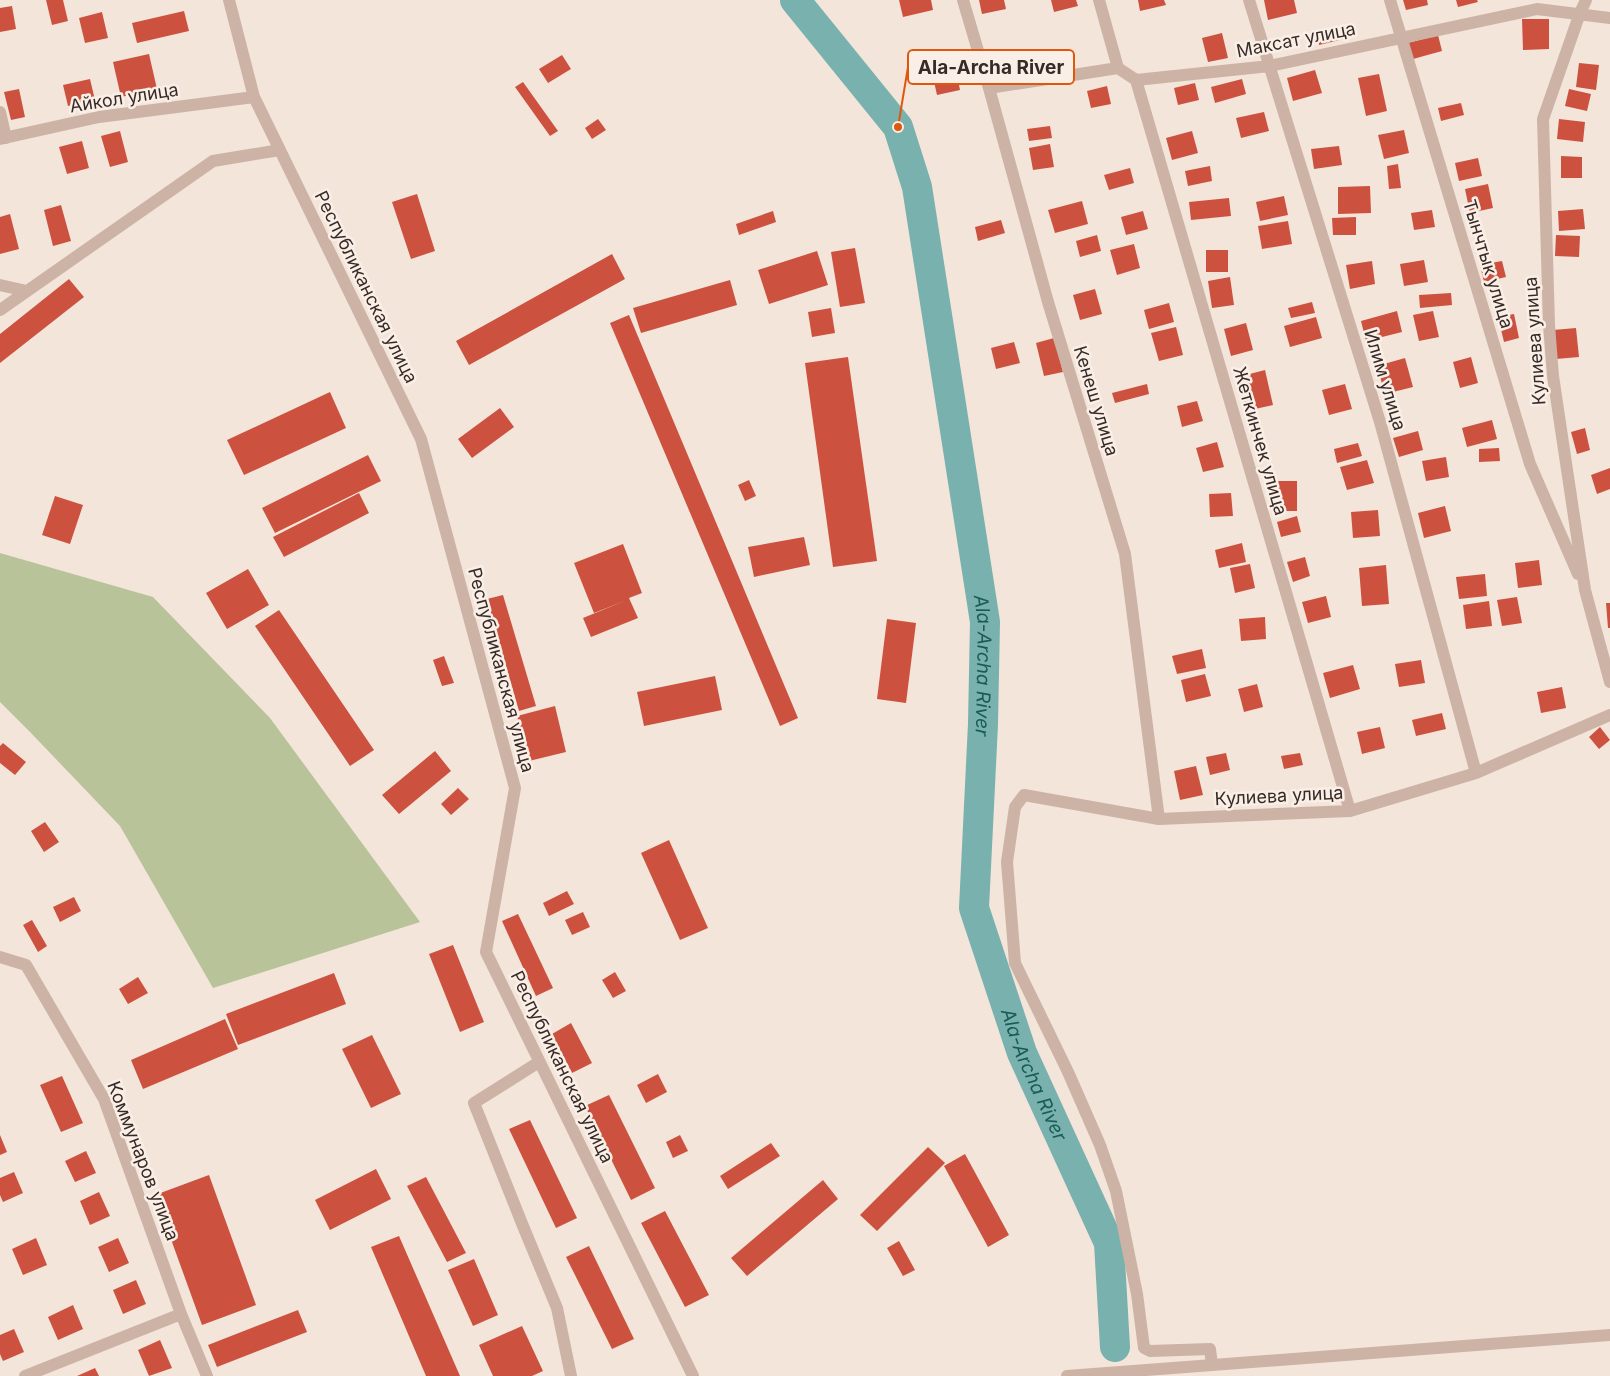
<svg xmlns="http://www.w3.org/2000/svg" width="1610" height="1376" font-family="Inter,sans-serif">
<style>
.green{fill:#b9c39a}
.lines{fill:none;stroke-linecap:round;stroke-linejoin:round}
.river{stroke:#78b1ad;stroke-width:30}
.building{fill:#cc523f}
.minor{stroke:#ccb3a6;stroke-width:12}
.tertiary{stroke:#ccb3a6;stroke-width:12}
.labels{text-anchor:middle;stroke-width:5;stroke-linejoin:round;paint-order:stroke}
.street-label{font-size:18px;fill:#372a27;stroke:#faefe7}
.water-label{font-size:19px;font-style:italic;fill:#1a5b58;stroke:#faefe7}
.leader{fill:none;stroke:#df570d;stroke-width:2}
.callout-dot{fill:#df570d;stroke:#faefe7;stroke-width:2}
.callout{fill:#faefe7;stroke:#df570d;stroke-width:2}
.callout-label{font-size:19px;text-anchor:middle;font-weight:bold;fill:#372a27}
</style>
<rect width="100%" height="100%" fill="#f3e5da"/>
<path class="green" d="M0 553 153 597 270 718 420 922 213 988 120 826 31 733 0 702Z"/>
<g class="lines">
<path class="river" id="s1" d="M795 0 898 127 917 187 985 622 983 724 974 908 1022 1053 1109 1243 1115 1347"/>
</g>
<path class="building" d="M46 0H63L68 21 52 25Z
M899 0H931L933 10 903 17Z
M979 0H1004L1006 9 982 14Z
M1051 0H1076L1078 6 1054 12Z
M1138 0H1164L1166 5 1140 11Z
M1264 0H1294L1297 13 1268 20Z
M1403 0H1427L1428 5 1406 10Z
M1456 0H1477L1478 2 1458 7Z
M12 6 16 29 0 32V8Z
M184 11 189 31 137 43 132 23Z
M102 12 108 38 85 43 79 18Z
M1522 19H1549V49L1523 50Z
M1350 26 1352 37 1319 45 1317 34Z
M1222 33 1228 58 1208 62 1202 38Z
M1438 35 1442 51 1413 59 1408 43Z
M149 54 157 89 121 97 113 62Z
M562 55 571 69 548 83 539 69Z
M1579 63 1599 65 1596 90 1576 87Z
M1315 70 1322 93 1293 101 1287 78Z
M956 71 960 90 937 95 933 77Z
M1379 74 1387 111 1366 116 1358 78Z
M90 79 95 100 68 106 63 85Z
M1242 79 1246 94 1215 103 1211 87Z
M523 82 558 131 550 136 515 87Z
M1195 83 1199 100 1178 105 1174 88Z
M1107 86 1111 104 1091 108 1087 91Z
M19 89 25 117 11 120 4 92Z
M1569 89 1591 94 1587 111 1565 106Z
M1461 103 1464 115 1441 121 1438 108Z
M1264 112 1269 131 1241 138 1236 118Z
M598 119 606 130 592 139 585 128Z
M1559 119 1585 122 1583 142 1557 139Z
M1050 126 1052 138 1029 141 1027 129Z
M1404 130 1409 153 1384 159 1378 135Z
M120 131 128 162 110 167 101 136Z
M1192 131 1198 153 1172 160 1166 138Z
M82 141 89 168 67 174 59 147Z
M1050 144 1054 167 1033 170 1029 148Z
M1339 146 1342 165 1314 169 1311 149Z
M1561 156 1582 157V178H1561Z
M1478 158 1482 176 1459 181 1455 163Z
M1398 164 1401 188 1389 189 1387 166Z
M1210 166 1212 181 1188 186 1185 171Z
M1130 168 1134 183 1109 190 1104 175Z
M1488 184 1493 208 1470 213 1465 189Z
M1370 186 1371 213 1338 214V187Z
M417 194 435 251 411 259 392 202Z
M1284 196 1288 215 1260 221 1256 202Z
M1229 198 1231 216 1191 220 1189 202Z
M1082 201 1088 224 1055 233 1048 210Z
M61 205 71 241 53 246 44 210Z
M1583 209 1585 229 1559 231 1558 211Z
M1432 210 1435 227 1414 230 1411 213Z
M773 211 776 222 739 235 736 224Z
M1143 211 1148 229 1126 235 1121 217Z
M10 214 19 249 0 254V217Z
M1356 217V235H1333L1332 218Z
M1001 220 1005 233 978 241 975 227Z
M1288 221 1292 244 1262 249 1258 226Z
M1097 235 1101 251 1080 257 1076 241Z
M1556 235 1580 236 1579 257 1555 256Z
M1134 244 1140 268 1117 275 1110 250Z
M855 248 865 303 840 307 831 252Z
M1206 250H1228V272H1206Z
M817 251 828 285 769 304 758 270Z
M612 254 625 279 469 365 456 341Z
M1424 260 1428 282 1404 286 1400 264Z
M1372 261 1375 284 1350 289 1346 265Z
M1502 261 1506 277 1484 282 1480 265Z
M1230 277 1234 305 1212 308 1208 281Z
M69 279 84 297 0 363V334Z
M730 280 737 305 641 333 633 308Z
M1095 289 1102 314 1080 320 1073 295Z
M1451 293 1452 305 1420 308 1419 295Z
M1312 302 1315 313 1291 318 1288 308Z
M1169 303 1174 322 1149 329 1144 310Z
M831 308 835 333 812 337 808 312Z
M1397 311 1402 332 1366 341 1361 321Z
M1433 311 1439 337 1419 341 1413 315Z
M1514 314 1519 338 1504 342 1498 317Z
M629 315 798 718 780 726 610 323Z
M1316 317 1322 338 1290 347 1284 326Z
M1246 323 1253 350 1231 356 1224 329Z
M1176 327 1183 355 1159 361 1151 333Z
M1576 328 1579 357 1556 359 1553 330Z
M1054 338 1063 372 1044 376 1036 343Z
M1014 342 1020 363 996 369 991 348Z
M848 357 877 561 833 567 805 363Z
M1471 357 1478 383 1460 388 1453 362Z
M1405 358 1413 387 1385 394 1377 366Z
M1265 370 1273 405 1246 411 1238 377Z
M1147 384 1149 394 1115 403 1112 393Z
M1345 384 1352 409 1329 415 1322 390Z
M330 392 346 428 244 475 227 440Z
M1197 401 1203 421 1182 427 1177 406Z
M500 408 514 427 472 458 458 439Z
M1492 420 1497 439 1467 447 1462 428Z
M1585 428 1590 450 1577 454 1571 432Z
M1418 431 1423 450 1399 457 1393 438Z
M1217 442 1224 467 1203 472 1196 448Z
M1358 443 1362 456 1337 463 1334 449Z
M1499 448 1500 461 1479 462V449Z
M368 455 381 481 275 533 262 508Z
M1446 457 1449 477 1426 481 1422 461Z
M1367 460 1374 483 1347 490 1340 467Z
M1610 468V489L1597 494 1591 475Z
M749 480 756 496 745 501 738 485Z
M1275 481H1297V511H1275Z
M359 493 369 513 284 557 273 537Z
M1231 493 1233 516 1210 517 1209 494Z
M55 496 83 505 70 544 42 535Z
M1445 506 1451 531 1424 538 1418 513Z
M1378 510 1380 536 1353 538 1351 512Z
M1297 516 1301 532 1281 537 1277 522Z
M804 537 810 565 754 577 748 547Z
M1242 543 1246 562 1219 568 1215 550Z
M623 544 642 593 629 598 638 618 591 637 583 618 627 600 594 613 574 563Z
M1305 557 1310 576 1293 582 1287 562Z
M1539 560 1542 585 1518 588 1515 563Z
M1250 564 1255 588 1235 593 1230 568Z
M1386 565 1389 604 1362 606 1359 568Z
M248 569 269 605 227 629 206 593Z
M1485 574 1487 596 1459 599 1456 577Z
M503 595 536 706 519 711 487 599Z
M1326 596 1331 617 1308 623 1302 602Z
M1517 597 1522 623 1502 626 1497 600Z
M1489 601 1492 626 1466 629 1463 605Z
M1606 603H1610V628H1608Z
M279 610 374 750 350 766 255 626Z
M1265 617 1266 639 1241 641 1239 619Z
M887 619 916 623 906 703 877 699Z
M1202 649 1206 668 1177 674 1172 656Z
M444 656 454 683 442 686 433 660Z
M1421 660 1425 683 1399 687 1395 664Z
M1353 665 1360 689 1330 698 1323 673Z
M1205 674 1211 696 1186 702 1181 680Z
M715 676 722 710 644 726 637 692Z
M1257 684 1263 707 1244 712 1238 689Z
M1562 687 1566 708 1541 713 1537 692Z
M555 706 566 752 529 761 517 716Z
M1442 713 1446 729 1416 736 1412 720Z
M1380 727 1385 748 1362 754 1357 732Z
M1600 727 1610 740 1599 749 1589 737Z
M3 743 26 762 15 775 0 763V746Z
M435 751 451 771 399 814 382 795Z
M1226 753 1230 770 1210 775 1206 757Z
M1300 753 1303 765 1284 769 1281 756Z
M1196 766 1203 795 1180 800 1174 771Z
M458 788 469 799 451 815 441 804Z
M45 822 59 842 44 852 31 831Z
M669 840 708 928 680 940 641 853Z
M567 891 574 904 549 916 543 903Z
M74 897 81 911 60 922 53 907Z
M583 912 590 927 572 935 565 920Z
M518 914 553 988 536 996 502 921Z
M32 920 47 946 38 952 23 925Z
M453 945 484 1022 460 1032 429 954Z
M615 972 626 991 613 998 602 980Z
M334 973 346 1004 238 1045 226 1014Z
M138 977 148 993 128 1004 119 989Z
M225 1019 238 1049 143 1089 131 1060Z
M571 1023 592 1063 572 1073 552 1034Z
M372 1035 401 1094 371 1108 342 1049Z
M658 1074 667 1092 646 1103 637 1085Z
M62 1076 83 1123 61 1132 40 1085Z
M609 1095 655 1188 631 1200 585 1106Z
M530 1120 577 1218 556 1228 509 1129Z
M0 1135 7 1152 0 1155Z
M680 1135 688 1151 673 1158 666 1142Z
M771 1143 780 1156 728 1189 720 1176Z
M928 1147 945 1163 877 1231 860 1215Z
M86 1151 96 1173 75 1182 65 1161Z
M965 1154 1009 1235 988 1247 944 1166Z
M376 1169 391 1199 330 1230 315 1200Z
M14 1172 23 1193 3 1202 0 1195V1178Z
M209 1175 256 1305 202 1325 155 1195Z
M426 1177 466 1253 447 1262 407 1186Z
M823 1180 838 1199 747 1276 731 1258Z
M99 1192 110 1216 90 1225 80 1201Z
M665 1211 709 1295 685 1307 641 1223Z
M399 1236 460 1376H426L371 1247Z
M36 1238 47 1265 23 1275 12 1249Z
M118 1238 129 1263 109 1272 98 1247Z
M899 1241 915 1270 903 1276 887 1248Z
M589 1246 634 1339 612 1349 566 1257Z
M474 1259 498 1315 473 1326 448 1270Z
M136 1280 146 1304 123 1314 113 1290Z
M73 1305 83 1329 58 1340 48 1317Z
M298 1310 307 1332 217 1367 208 1345Z
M522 1326 543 1371 532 1376H493L479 1345Z
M14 1329 24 1352 3 1361 0 1354V1335Z
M160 1340 172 1368 149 1376 138 1350Z
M95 1368 99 1376H77Z"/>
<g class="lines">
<path class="minor" d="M229 0 254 97 421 439 515 788 486 952 693 1376
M963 0 989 88 1048 302 1125 554 1159 819
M1099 0 1118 68
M1249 0 1380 422 1476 773
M1390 0 1530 464 1578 574
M1586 0 1580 13 1543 119 1549 325 1553 376 1585 590 1610 682
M1136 80 1350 811
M989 88 1118 68 1136 80 1270 66 1537 9 1610 18
M0 112 6 138
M0 139 99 117 254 97
M0 285 27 291
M0 310 213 161 280 150
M0 957 26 965 104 1099 181 1314 207 1376
M539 1062 474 1103 523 1226 557 1308 571 1376
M1212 1365 1210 1349 1150 1351 1144 1348 1137 1294 1116 1191 1100 1145 1068 1072 1015 963 1007 862 1015 807 1024 795 1159 819 1350 811 1476 773 1610 715
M25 1376 181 1314"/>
<path class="tertiary" d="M1067 1376 1610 1335"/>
</g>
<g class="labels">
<g class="street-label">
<text transform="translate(1296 40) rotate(-11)" y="6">Максат улица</text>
<text transform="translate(124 98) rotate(-9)" y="6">Айкол улица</text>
<text transform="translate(1488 264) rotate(73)" y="6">Тынчтык улица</text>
<text transform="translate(366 287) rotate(64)" y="6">Республиканская улица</text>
<text transform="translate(1535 341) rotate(-94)" y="6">Кулиева улица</text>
<text transform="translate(1385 380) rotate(73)" y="6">Илим улица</text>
<text transform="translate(1096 401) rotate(73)" y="6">Кенеш улица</text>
<text transform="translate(1260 441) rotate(74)" y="6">Жеткинчек улица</text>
<text transform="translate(501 670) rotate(75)" y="6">Республиканская улица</text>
<text transform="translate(1279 796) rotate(-3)" y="6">Кулиева улица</text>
<text transform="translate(562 1067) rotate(64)" y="6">Республиканская улица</text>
<text transform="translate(143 1161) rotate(69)" y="6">Коммунаров улица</text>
</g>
<g class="water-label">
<text dy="7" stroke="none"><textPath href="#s1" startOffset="710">Ala-Archa River</textPath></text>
<text dy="7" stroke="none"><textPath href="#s1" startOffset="1130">Ala-Archa River</textPath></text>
</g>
</g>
<path class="leader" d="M898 127L908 67"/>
<circle class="callout-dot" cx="898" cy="127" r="5"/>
<rect class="callout" x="908" y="50" width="166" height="34" rx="5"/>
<g class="callout-label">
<text x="991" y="74">Ala-Archa River</text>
</g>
</svg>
